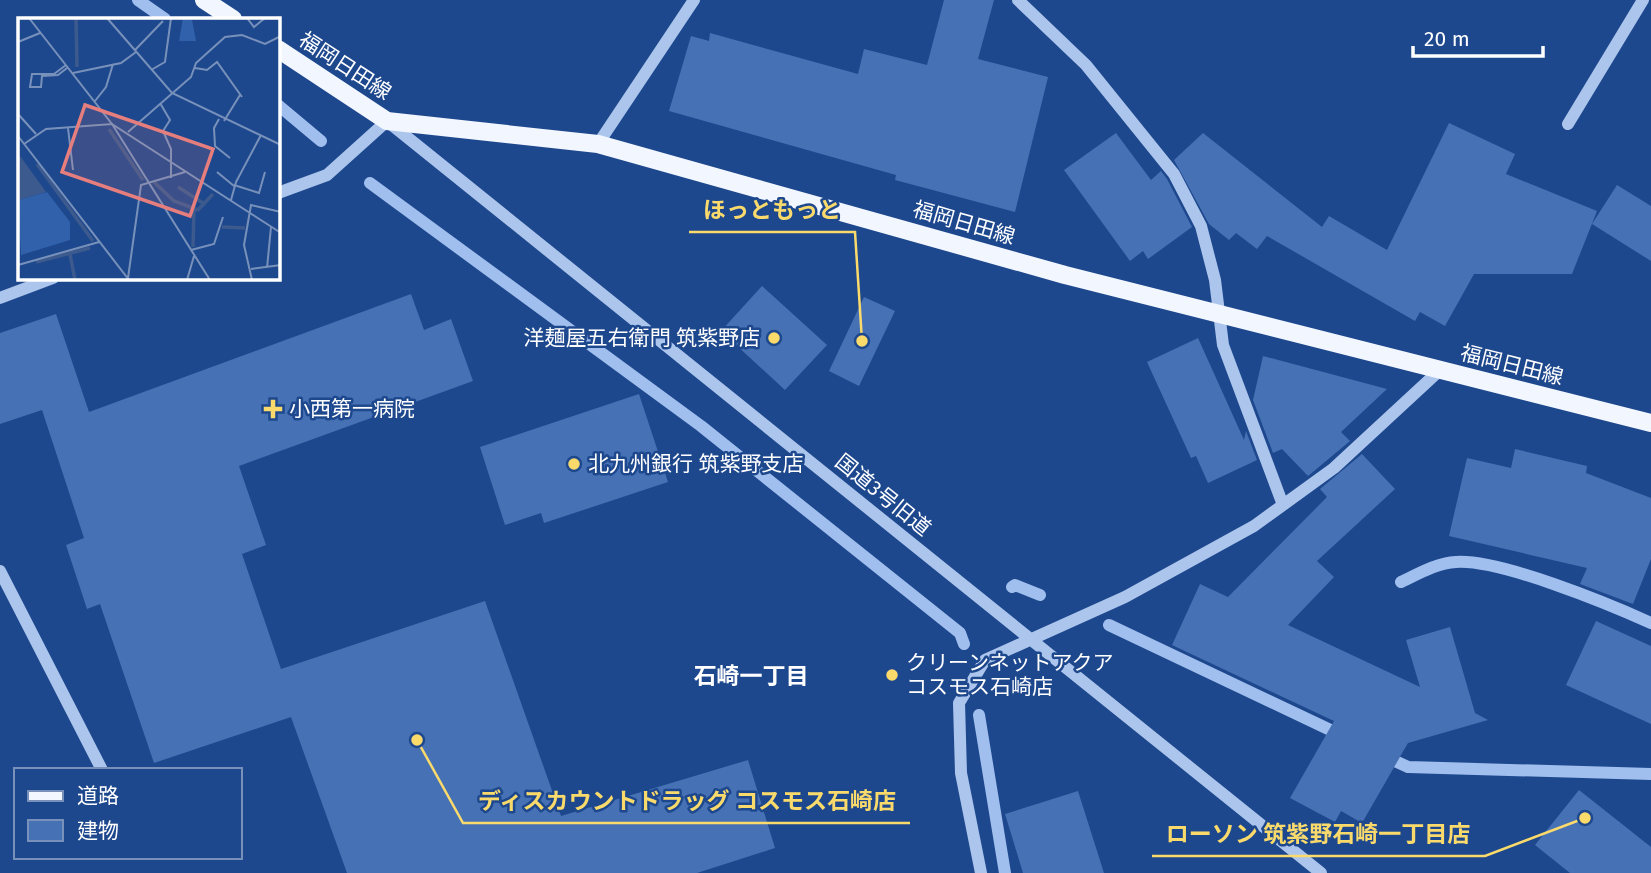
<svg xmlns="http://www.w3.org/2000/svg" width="1651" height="873" font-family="'Fira Sans','Noto Sans JP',sans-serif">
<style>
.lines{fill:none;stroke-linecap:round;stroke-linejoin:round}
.stream{stroke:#a0bfee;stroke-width:12}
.building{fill:#4771b5}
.minor{stroke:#acc5ed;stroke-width:12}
.major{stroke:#f2f6ff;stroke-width:18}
.poi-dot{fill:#fbda6c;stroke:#1e488d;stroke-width:2.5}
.labels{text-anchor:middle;stroke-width:5;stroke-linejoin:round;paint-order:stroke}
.street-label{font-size:21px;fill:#fff;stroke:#1e488d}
.poi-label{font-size:21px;fill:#fff;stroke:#1e488d;text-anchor:start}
.neighbourhood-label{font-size:23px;font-weight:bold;fill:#fff;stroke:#1e488d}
.inset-river{fill:none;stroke:#3c5a8d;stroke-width:3.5}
.inset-road{fill:none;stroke:#7891bb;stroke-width:2}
.view{fill:#e67e7e;fill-opacity:0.15;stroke:#e67e7e;stroke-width:3.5}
.inset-edge{fill:none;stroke:#fff;stroke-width:3.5}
.leader{fill:none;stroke:#fbda6c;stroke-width:2.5}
.callout-dot{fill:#fbda6c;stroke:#1e488d;stroke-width:2.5}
.callout-label{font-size:23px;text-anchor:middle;font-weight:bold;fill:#fbda6c;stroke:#1e488d;stroke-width:5;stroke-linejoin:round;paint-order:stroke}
</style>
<rect width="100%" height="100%" fill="#1e488d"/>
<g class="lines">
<path class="stream" d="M138 0 165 19
M278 105 321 141
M370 183 701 426 960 633 964 644
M1401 582C1418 574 1436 563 1456 562 1500 559 1609 604 1651 623
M1012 587 1015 585 1040 595
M1109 625 1343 736
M979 715 1005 873
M1384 756 1408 767 1651 774"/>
</g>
<path class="building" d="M944 0H994L978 59 1048 77 1015 212 895 180 896 175 669 111 691 36 709 41 710 33 858 74 864 49 927 65Z
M1449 123 1515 154 1506 174 1597 211 1572 274H1474L1445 326 1420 312 1415 321 1267 236 1257 249 1236 233 1229 240 1209 224 1174 160 1203 133 1322 227 1329 216 1387 250Z
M1116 133 1151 180 1161 171 1167 179 1192 227 1148 259 1143 251 1130 261 1064 170Z
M1617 185 1651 206V261L1592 224Z
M762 286 827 345 785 390 721 331Z
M411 294 424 330 451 319 473 381 239 466 266 545 242 554 281 669 485 601 561 816 748 760 775 848 697 873H347L291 717 154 763 100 604 87 609 66 545 84 538 42 410 0 424V333L56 314 89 412Z
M864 297 895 311 859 386 829 371Z
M1198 338 1244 440 1246 431 1257 460 1208 483 1196 456 1191 458 1147 362Z
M1263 356 1387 389 1341 432 1350 441 1308 476 1282 449 1273 453 1253 400Z
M639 394 668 482 544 523 541 513 505 525 480 447Z
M1515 449 1587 466 1586 473 1651 498V559L1633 604 1580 584 1587 568 1449 536 1467 458 1511 468Z
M1362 454 1395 489 1317 561 1334 577 1288 625 1420 687 1406 640 1450 627 1475 713 1488 720 1408 743 1362 823 1341 811 1335 822 1290 798 1334 721 1172 645 1200 584 1228 597 1327 497 1320 489Z
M1596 621 1651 646V724L1566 685Z
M1579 790 1651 847V873H1570L1535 845Z
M1078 791 1104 873H1023L1005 814Z"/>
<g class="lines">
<path class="minor" d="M1018 0 1086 65 1174 174 1201 226 1215 280 1223 345 1283 505
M1568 124 1643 0
M598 144 694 0
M278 193 327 175 387 121 1321 873
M0 298 53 278
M0 571 102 770
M981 873 961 773 959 703 985 660 1125 597 1254 526 1334 468 1440 370"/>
<path class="major" d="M204 0 233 19
M278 49 387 121 598 144 1065 275 1651 423"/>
</g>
<g class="poi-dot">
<circle cx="774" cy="338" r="7"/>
<path d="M269.5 398.5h7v7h7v7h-7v7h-7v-7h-7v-7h7z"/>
<circle cx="574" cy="464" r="7"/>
<circle cx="892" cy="675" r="7"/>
</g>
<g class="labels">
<g class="street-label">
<text transform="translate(345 66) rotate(33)" y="7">福岡日田線</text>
<text transform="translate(964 223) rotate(16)" y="7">福岡日田線</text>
<text transform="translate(1512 365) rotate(14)" y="7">福岡日田線</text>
<text transform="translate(883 495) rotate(39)" y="7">国道3号旧道</text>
</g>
<g class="poi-label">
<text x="760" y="345" text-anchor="end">洋麺屋五右衛門 筑紫野店</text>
<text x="289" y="416">小西第一病院</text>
<text x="588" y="471">北九州銀行 筑紫野支店</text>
<text x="906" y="670">クリーンネットアクア<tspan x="906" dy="24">コスモス石崎店</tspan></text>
</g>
<g class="neighbourhood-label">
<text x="751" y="684">石崎一丁目</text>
</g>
</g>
<g transform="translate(18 18)">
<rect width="262" height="262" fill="#1e488d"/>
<path d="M165 0 174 2 178 23H161ZM29 174 52 204V222L3 237 0 182Z" fill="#3261ab"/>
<path d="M0 135 28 174 0 182Z" fill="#3c5a8d"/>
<path class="inset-river" d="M58 0 59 49M91 111 125 162M19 146 75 223M136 164 156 183 180 192 195 176M160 169 185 185M204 209 227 210M175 229 176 192M52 236 57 262M18 244 72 230"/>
<path class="inset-road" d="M11 0 94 106 263 215M89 0 154 75 263 127M229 0 236 9 247 0M0 24 22 15M117 32 145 3M48 47 36 56H14L12 69H23L24 58 40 57 49 50M177 50 189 52 199 44 224 79M133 52 147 44 153 0M55 55 103 45 118 34M77 83 88 69 95 46M142 85 152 102 145 113 153 131V160M0 96 18 116M201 101 196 110 197 128 212 140M206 103 222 77M50 110 55 152M110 114 173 59 178 45 207 19 224 17 247 26 263 18M0 118 111 262M6 126 28 111 94 106 192 262M199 154 216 168M216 167 241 175 247 154M213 182 218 164 243 117M173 232 196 226 205 199M0 247 81 224M249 250 253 209M233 251 263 247M110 260 123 167 167 154M169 262 176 238M234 262 226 227 233 187 263 194"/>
<path class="view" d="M67 87 195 131 172 198 44 154Z"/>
<rect width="262" height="262" class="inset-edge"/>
</g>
<path class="leader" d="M862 341L855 232H689M417 740L463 823H910M1585 818L1485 856H1152"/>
<g class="callout-dot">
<circle cx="862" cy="341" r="7"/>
<circle cx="417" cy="740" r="7"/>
<circle cx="1585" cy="818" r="7"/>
</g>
<g class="callout-label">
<text x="772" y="218">ほっともっと</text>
<text x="687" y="809">ディスカウントドラッグ コスモス石崎店</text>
<text x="1318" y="842">ローソン 筑紫野石崎一丁目店</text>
</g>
<rect x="14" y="768" width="228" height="91" fill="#1e488d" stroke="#7891bb" stroke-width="2"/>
<rect x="28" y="791" width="35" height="10" fill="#f2f6ff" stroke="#7891bb" stroke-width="2"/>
<text x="77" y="803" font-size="21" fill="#ffffff">道路</text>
<rect x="28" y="820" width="35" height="21" fill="#4771b5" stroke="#7891bb" stroke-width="2"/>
<text x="77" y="838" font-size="21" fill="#ffffff">建物</text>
<path d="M1413 46v10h130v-10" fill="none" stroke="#ffffff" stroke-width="3.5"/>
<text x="1424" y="46" font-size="21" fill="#ffffff" stroke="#1e488d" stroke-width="5" paint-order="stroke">20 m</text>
</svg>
